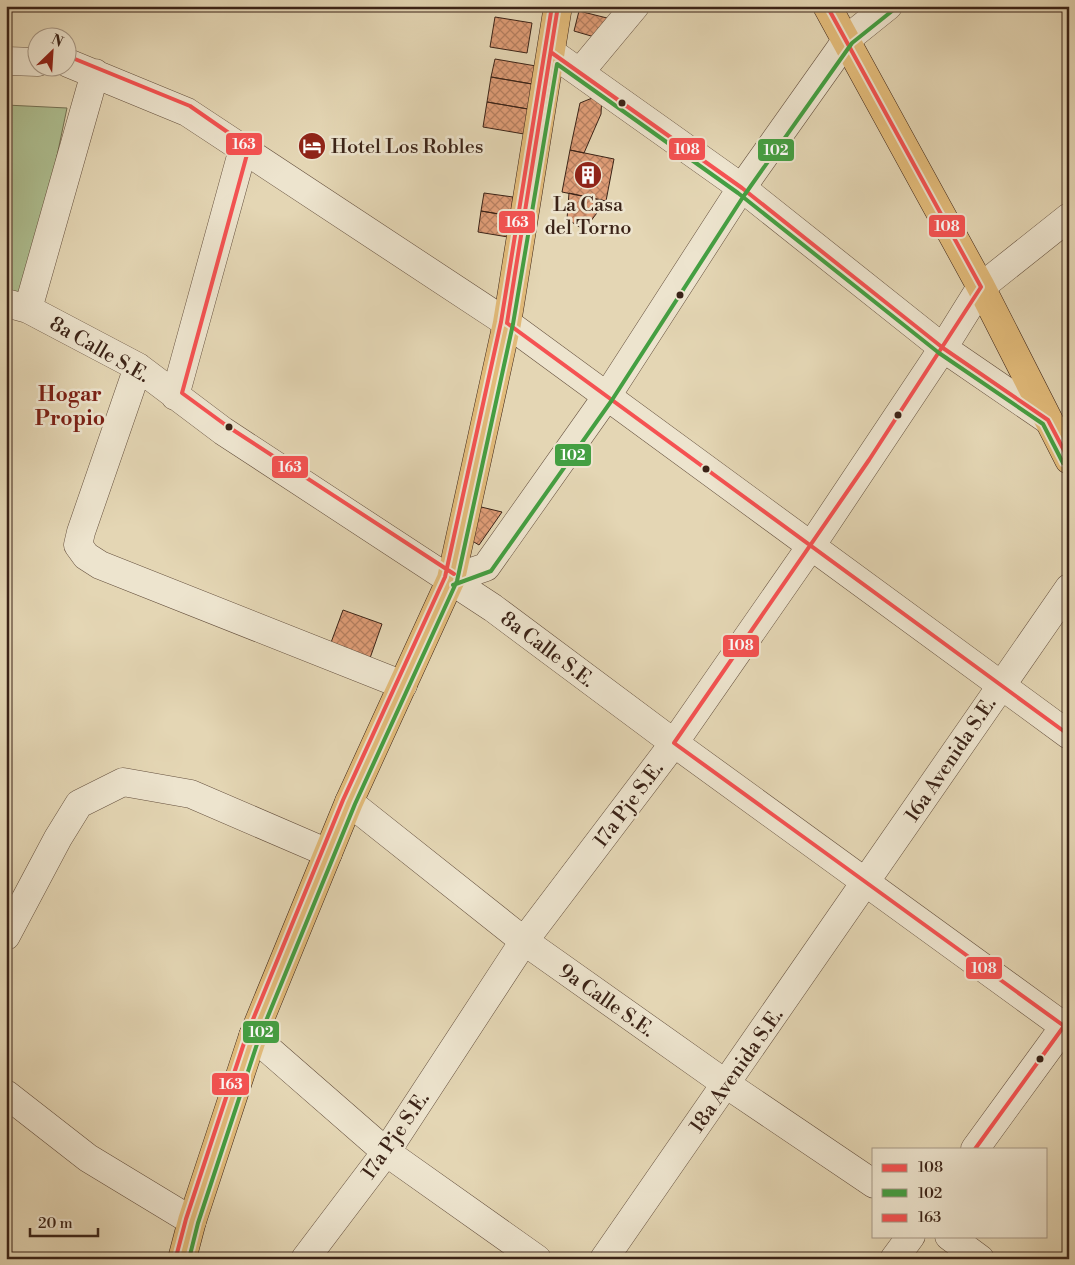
<svg xmlns="http://www.w3.org/2000/svg" width="1075" height="1265" font-family="'Libre Bodoni',serif">
<style>
.pitch{fill:#aebf91;stroke:#747154}
.building{fill:url(#building-cross-hatch);stroke:#3b2317}
.lines{fill:none;stroke-linecap:round;stroke-linejoin:round}
.minor-casing{stroke:#65503e;stroke-width:29}
.major-casing{stroke:#3b2317;stroke-width:29}
.minor{stroke:#ede4ce;stroke-width:28}
.major{stroke:#e2bb7a;stroke-width:28}
.bus-1-casing{stroke:#ede4ce;stroke-width:8}
.bus-2-casing{stroke:#ede4ce;stroke-width:8}
.bus-3-casing{stroke:#ede4ce;stroke-width:8}
.bus-1{stroke:#f55252;stroke-width:4}
.bus-2{stroke:#449f42;stroke-width:4}
.bus-3{stroke:#f55252;stroke-width:4}
.bus-dot{fill:#3b2317;stroke:#ede4ce;stroke-width:2}
.labels{text-anchor:middle;stroke-width:5;stroke-linejoin:round;paint-order:stroke}
.poi-label{font-size:20px;fill:#3b2317;stroke:#ede4ce;text-anchor:start}
.street-label{font-size:20px;fill:#3b2317;stroke:#ede4ce}
.neighbourhood-label{font-size:21px;font-weight:bold;fill:#7a1f14;stroke:#ede4ce}
.line-badge{stroke:#ede4ce;stroke-width:2}
.badge-label{font-size:14px;text-anchor:middle;font-weight:bold;fill:#fff}
</style>
<defs>
<pattern id="building-cross-hatch" width="8" height="8" patternUnits="userSpaceOnUse" patternTransform="scale(1.25)"><rect width="8" height="8" fill="#de9c76"/><path d="M0 0l8 8M0 8l8-8" fill="none" stroke="#b57f60"/></pattern>
</defs>
<rect width="100%" height="100%" fill="#e4d6b4"/>
<filter id="stains"><feTurbulence type="fractalNoise" baseFrequency=".004" numOctaves="4"/><feColorMatrix values="0 0 0 0 .2 0 0 0 0 .09 0 0 0 0 .02 0 0 0 .5 -.17"/></filter>
<radialGradient id="worn" r=".72"><stop offset=".6" stop-color="#630" stop-opacity="0"/><stop offset="1" stop-color="#630" stop-opacity=".3"/></radialGradient>
<path class="pitch" d="M6 105 67 108 28 295 6 290Z"/>
<path class="building" d="M579 11 611 19 598 38 574 31Z
M495 17 532 23 527 53 490 47Z
M495 59 536 66 532 84 491 77Z
M491 77 532 84 528 109 487 102Z
M602 94 601 114 584 153 570 150 580 103Z
M487 102 528 109 524 134 483 127Z
M570 150 614 159 606 201 562 192Z
M484 193 513 197 511 216 481 211Z
M569 193 606 201 584 230 567 219Z
M481 211 511 216 508 237 478 232Z
M477 506 502 512 479 545 469 539Z
M343 610 382 624 369 661 329 648Z"/>
<g class="lines">
<defs>
<path id="minor" d="M552 53 742 188 943 348 1048 420
M6 61 38 62
M68 63 187 112 507 323 1069 735
M580 72 635 6
M6 303 28 309 138 367 223 431 493 608 674 743 1069 1030
M28 309 95 73
M138 367 81 532 78 545 86 556 100 565 403 685
M175 396 243 149
M451 579 486 567 607 396 738 193 838 52 847 39 888 6
M349 802 524 941 726 1084 874 1184
M6 936 58 838 79 804 123 782 191 794 328 853
M253 1036 386 1152 537 1259
M6 1094 88 1158 192 1221
M975 1149 1069 1020
M949 1236 980 1259
M305 1259 386 1152 524 941 674 743 811 546 943 348 981 287 1069 217
M604 1259 1069 588
M894 1259 911 1236"/>
<path id="major" d="M827 6 981 287 1069 460
M182 1259 192 1221 253 1036 349 802 451 579 507 323 558 6"/>
</defs>
<use href="#minor" class="minor-casing"/>
<use href="#major" class="major-casing"/>
<use href="#minor" class="minor"/>
<use href="#major" class="major"/>
<defs>
<path id="bus-1" d="M827 6 981 287 869 460 674 743 1064 1026 975 1149
M552 53 742 188 943 348 1048 420 1069 460
M507 323 1069 735
M507 323 558 6"/>
<path id="bus-2" d="M453 585 491 571 612 400 743 197 852 43 892 11
M189 1259 198 1223 259 1038 355 804 457 581 513 324 557 64 738 193 939 353 1043 424 1063 463"/>
<path id="bus-3" d="M70 57 190 106 249 147 182 393 227 426 454 574
M176 1257 186 1219 247 1034 343 800 445 577 501 322 552 6"/>
</defs>
<use href="#bus-1" class="bus-1-casing"/>
<use href="#bus-2" class="bus-2-casing"/>
<use href="#bus-3" class="bus-3-casing"/>
<use href="#bus-1" class="bus-1"/>
<use href="#bus-2" class="bus-2"/>
<use href="#bus-3" class="bus-3"/>
</g>
<defs>
<symbol id="hotel-disc" viewBox="-11 -11 22 22"><circle r="9.5" fill="#8f2418" stroke="#ede4ce"/><path d="M-6-4.5h1.5V1H6V5H4.5V3h-9V5H-6ZM-4 0a1.8 1.8 0 1 1 3.6 0ZM.5 0V-2.5h3Q6-2.5 6 0Z" fill="#fff"/></symbol>
<symbol id="building-disc" viewBox="-11 -11 22 22"><circle r="9.5" fill="#8f2418" stroke="#ede4ce"/><path d="M-4-6H4V6H1V3H-1V6H-4ZM-2.5-4.3h1.7v1.8h-1.7ZM.8-4.3h1.7v1.8H.8ZM-2.5-1h1.7V.8h-1.7ZM.8-1h1.7V.8H.8Z" fill="#fff"/></symbol>
</defs>
<g fill-rule="evenodd">
<use href="#hotel-disc" x="296" y="130" width="32" height="32"/>
<use href="#building-disc" x="572" y="159" width="32" height="32"/>
</g>
<g class="bus-dot">
<circle cx="622" cy="103" r="4.5"/>
<circle cx="680" cy="295" r="4.5"/>
<circle cx="898" cy="415" r="4.5"/>
<circle cx="229" cy="427" r="4.5"/>
<circle cx="706" cy="469" r="4.5"/>
<circle cx="1040" cy="1059" r="4.5"/>
</g>
<g class="labels">
<g class="poi-label">
<text x="331" y="153">Hotel Los Robles</text>
<text x="588" y="211" text-anchor="middle">La Casa<tspan x="588" dy="23">del Torno</tspan></text>
</g>
<g class="street-label">
<text transform="translate(100 349) rotate(30)" y="7">8a Calle S.E.</text>
<text transform="translate(548 649) rotate(37)" y="7">8a Calle S.E.</text>
<text transform="translate(950 759) rotate(-56)" y="7">16a Avenida S.E.</text>
<text transform="translate(628 804) rotate(-53)" y="7">17a Pje S.E.</text>
<text transform="translate(607 1000) rotate(35)" y="7">9a Calle S.E.</text>
<text transform="translate(736 1070) rotate(-55)" y="7">18a Avenida S.E.</text>
<text transform="translate(395 1135) rotate(-55)" y="7">17a Pje S.E.</text>
</g>
<g class="neighbourhood-label">
<text x="70" y="401">Hogar<tspan x="70" dy="24">Propio</tspan></text>
</g>
</g>
<g class="line-badge">
<rect x="225" y="132" width="38" height="24" rx="5" fill="#f55252"/>
<rect x="668" y="137" width="38" height="24" rx="5" fill="#f55252"/>
<rect x="757" y="138" width="38" height="24" rx="5" fill="#449f42"/>
<rect x="498" y="210" width="38" height="24" rx="5" fill="#f55252"/>
<rect x="928" y="214" width="38" height="24" rx="5" fill="#f55252"/>
<rect x="554" y="443" width="38" height="24" rx="5" fill="#449f42"/>
<rect x="271" y="455" width="38" height="24" rx="5" fill="#f55252"/>
<rect x="722" y="634" width="38" height="24" rx="5" fill="#f55252"/>
<rect x="965" y="956" width="38" height="24" rx="5" fill="#f55252"/>
<rect x="242" y="1020" width="38" height="24" rx="5" fill="#449f42"/>
<rect x="211" y="1072" width="39" height="24" rx="5" fill="#f55252"/>
</g>
<g class="badge-label">
<text x="244" y="149">163</text>
<text x="687" y="154">108</text>
<text x="776" y="155">102</text>
<text x="517" y="227">163</text>
<text x="947" y="231">108</text>
<text x="573" y="460">102</text>
<text x="290" y="472">163</text>
<text x="741" y="650">108</text>
<text x="984" y="973">108</text>
<text x="261" y="1037">102</text>
<text x="231" y="1089">163</text>
</g>
<rect width="1075" height="1265" fill="none" stroke="#e4d6b4" stroke-width="25"/>
<rect x="8" y="8" width="1060" height="1250" fill="none" stroke="#3b2317" stroke-width="2.5"/>
<rect x="12" y="12" width="1050" height="1240" fill="none" stroke="#3b2317"/>
<rect x="872" y="1148" width="175" height="90" fill="#ede4ce" stroke="#a69785"/>
<rect x="882" y="1164" width="25" height="8" fill="#f55252" stroke="#a69785"/>
<text x="918" y="1172" font-size="15" fill="#3b2317">108</text>
<rect x="882" y="1189" width="25" height="8" fill="#449f42" stroke="#a69785"/>
<text x="918" y="1198" font-size="15" fill="#3b2317">102</text>
<rect x="882" y="1214" width="25" height="8" fill="#f55252" stroke="#a69785"/>
<text x="918" y="1222" font-size="15" fill="#3b2317">163</text>
<g transform="translate(52 52) rotate(25)"><circle r="24" fill="#ede4ce" stroke="#a69785"/>
<path d="M0-4L9 19L0 12L-9 19Z" fill="#8f2418"/>
<text y="-8" font-size="14" font-weight="bold" text-anchor="middle" fill="#3b2317">N</text>
</g>
<path d="M30 1228v8h68v-8" fill="none" stroke="#3b2317" stroke-width="2.5"/>
<text x="38" y="1228" font-size="15" fill="#3b2317" stroke="#ede4ce" stroke-width="4" paint-order="stroke">20 m</text>
<rect width="100%" height="100%" filter="url(#stains)"/>
<rect width="100%" height="100%" fill="url(#worn)"/>
</svg>
